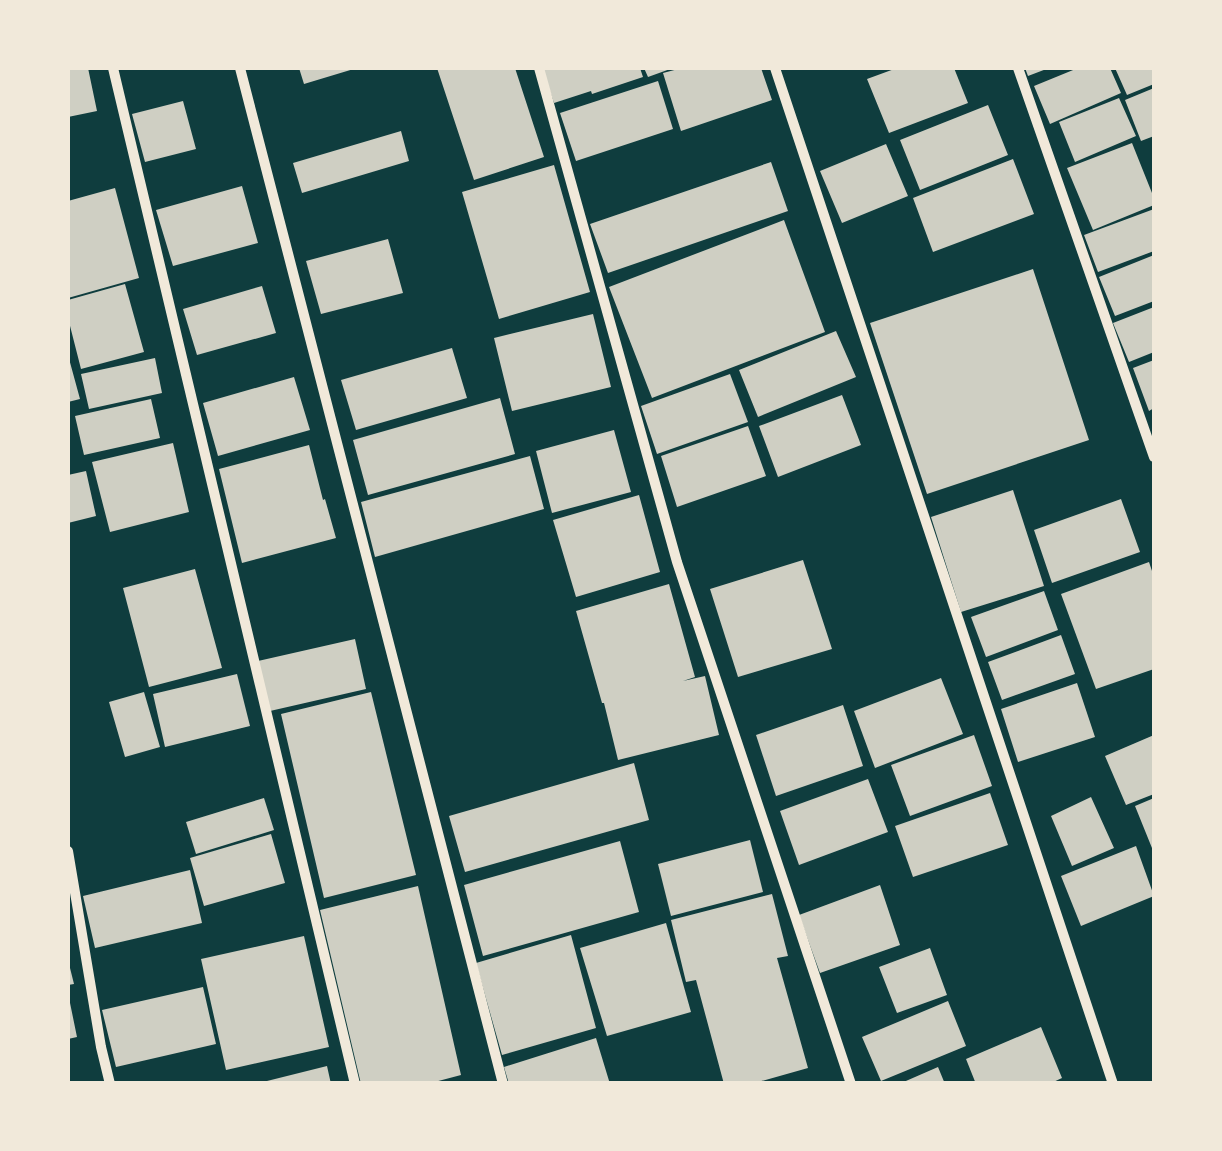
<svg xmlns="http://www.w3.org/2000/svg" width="1222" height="1151" font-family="Mulish,sans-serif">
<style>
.building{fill:#cfcfc3}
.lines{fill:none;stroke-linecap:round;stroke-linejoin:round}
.minor{stroke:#f1e9da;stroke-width:10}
</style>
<rect width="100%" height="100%" fill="#0f3d3e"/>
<path class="building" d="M68 68H88L97 111 68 117Z
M299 68H357L304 84Z
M437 68H515L544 157 474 180Z
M542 68H640L643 77 592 94 591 91 554 103Z
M644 68H673L648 77Z
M682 68H761L772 100 681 131 663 73Z
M897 68H954L968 103 889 133 867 79Z
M1025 68H1049L1028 76Z
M1078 68H1110L1121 93 1050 124 1034 86Z
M1115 68H1154V84L1127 95Z
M658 81 673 129 576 161 560 113Z
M1154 88V136L1141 141 1125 100Z
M1119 98 1136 136 1075 162 1059 122Z
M183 101 196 149 145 162 132 114Z
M988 105 1008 155 920 190 900 140Z
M401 131 409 161 302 193 293 163Z
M1132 143 1154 198V205L1093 230 1067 168Z
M886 144 908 196 842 223 820 171Z
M1013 159 1034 214 933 252 913 198Z
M771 162 788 211 608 273 590 224Z
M554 165 590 292 499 319 462 192Z
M242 186 258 243 173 266 156 210Z
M115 188 139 278 68 298V201Z
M1154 209V251L1098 272 1084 235Z
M784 220 825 332 652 398 609 287Z
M388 239 403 293 321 314 306 261Z
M1154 255V301L1115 316 1099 277Z
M1033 269 1089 440 927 494 870 323Z
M125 284 144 352 81 369 68 318V300Z
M262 286 276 333 197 355 183 309Z
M1154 307V352L1129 362 1113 323Z
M593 314 611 387 512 411 494 338Z
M836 331 856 377 758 417 739 370Z
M452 348 467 398 356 430 341 380Z
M68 355 80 399 68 402Z
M155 358 162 393 89 409 81 374Z
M1154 360V408L1149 411 1133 368Z
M730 374 748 422 657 454 641 406Z
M294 377 310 430 218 456 203 403Z
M842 395 861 445 778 477 759 426Z
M500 398 515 454 368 495 353 440Z
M151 399 160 438 84 455 75 416Z
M748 426 766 476 677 507 661 456Z
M614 430 631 492 552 513 536 451Z
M173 443 189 512 110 532 92 462Z
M309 445 323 500 325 499 336 538 242 563 219 469Z
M530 456 544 509 375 557 361 502Z
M86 471 96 516 68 523V475Z
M1013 490 1044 586 961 612 931 517Z
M639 495 660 572 576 597 553 520Z
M1121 499 1140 552 1052 583 1034 530Z
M803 560 832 649 738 677 710 589Z
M1149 562 1154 577V669L1096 689 1061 594Z
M195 569 222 668 149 687 123 588Z
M669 584 695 677 683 681 705 676 719 735 618 760 604 703H602L576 611Z
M1044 591 1058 630 986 657 971 617Z
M1061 635 1075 674 1002 700 988 662Z
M355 639 366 689 270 711 258 661Z
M237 674 250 726 165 747 153 694Z
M941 678 963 734 875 768 854 711Z
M1077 683 1095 737 1018 762 1001 709Z
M144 692 160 747 125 757 109 702Z
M371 692 416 875 324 898 281 714Z
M843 705 863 766 776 796 756 735Z
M974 735 992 786 910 816 891 765Z
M1154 735V794L1126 805 1105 756Z
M634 763 649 820 465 872 449 816Z
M868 779 888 832 799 865 780 811Z
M990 793 1008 845 913 877 895 826Z
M1091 797 1114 848 1072 866 1051 816Z
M264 798 274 830 196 854 186 822Z
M1154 798V853L1135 806Z
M271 834 285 883 204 906 190 858Z
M750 840 763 892 671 916 658 864Z
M620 841 639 912 483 956 464 885Z
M1136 846 1154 896 1081 926 1061 876Z
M190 870 202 923 95 948 83 896Z
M880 885 900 945 820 973 799 915Z
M418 886 461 1075 427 1084H361L320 910Z
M772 894 788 956 777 958 808 1068 751 1084H724L696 980 686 982 671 920Z
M666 923 691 1012 607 1036 580 948Z
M571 935 596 1028 502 1055 476 963Z
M304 936 329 1047 226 1070 201 959Z
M930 948 947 995 897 1013 879 967Z
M68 960 74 984 68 985Z
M203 987 216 1044 116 1067 102 1010Z
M68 998H69L77 1037 68 1039Z
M948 1001 966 1046 881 1081 862 1037Z
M1041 1027 1062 1078 1049 1084H976L966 1059Z
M596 1038 610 1084H509L504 1067Z
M327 1066 331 1084H263V1082Z
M938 1067 945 1084H899Z"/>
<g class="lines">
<path class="minor" d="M113 68 355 1084
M240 68 503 1084
M539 68 677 562 851 1084
M775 68 1113 1084
M1018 68 1154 457
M68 851 101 1047 110 1084"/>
</g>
<rect width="1222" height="1151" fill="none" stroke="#f1e9da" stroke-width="140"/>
</svg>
